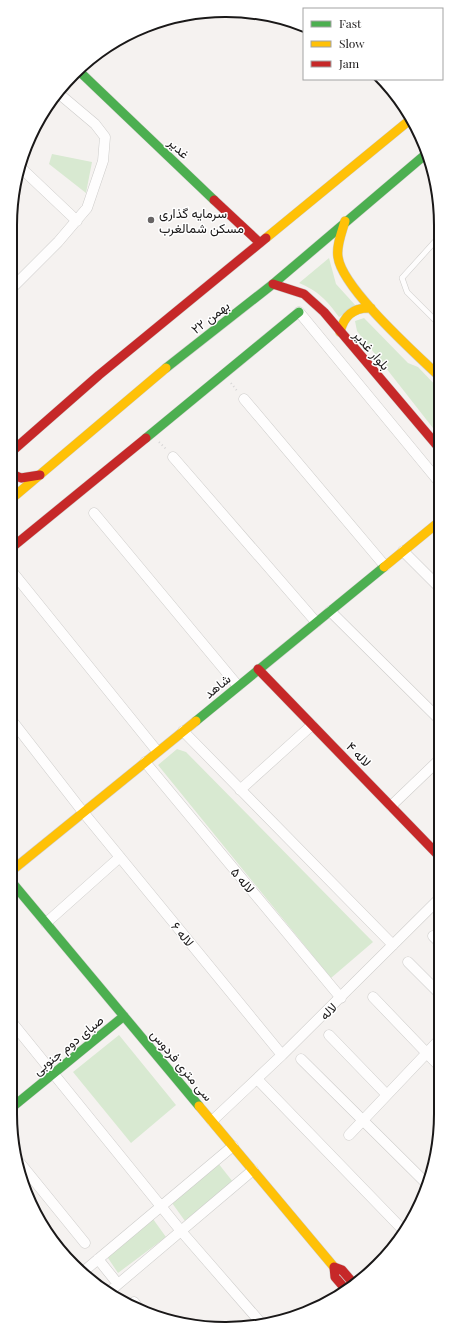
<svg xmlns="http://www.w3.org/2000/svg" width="451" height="1339" font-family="'Playfair Display',Vazirmatn,serif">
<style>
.green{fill:#d8e9d1}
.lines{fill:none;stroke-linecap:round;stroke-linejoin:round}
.lane-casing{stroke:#cdccca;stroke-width:6}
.street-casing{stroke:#cdccca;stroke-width:11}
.fast-casing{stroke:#cdccca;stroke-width:10}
.slow-casing{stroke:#cdccca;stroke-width:10}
.jam-casing{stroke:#cdccca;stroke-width:10}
.path{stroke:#d6d5d5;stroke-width:2;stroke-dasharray:1 3;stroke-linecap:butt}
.lane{stroke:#fefdfd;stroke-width:5}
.street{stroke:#fefdfd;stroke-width:10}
.fast{stroke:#4caf50;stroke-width:9}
.slow{stroke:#ffc107;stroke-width:9}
.jam{stroke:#c62828;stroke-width:9}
.poi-dot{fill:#676464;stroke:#fff;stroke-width:1.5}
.labels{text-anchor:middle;stroke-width:3;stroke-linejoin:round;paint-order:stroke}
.street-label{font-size:13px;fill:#1a1818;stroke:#fff}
.poi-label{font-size:13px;fill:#1a1818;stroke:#fff;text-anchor:start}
.rim{fill:none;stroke:#1a1818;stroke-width:2}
</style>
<rect width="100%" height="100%" fill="#f5f2f0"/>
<path class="green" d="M52 154 92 162 86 193 49 164Z
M329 258 336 284 356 306 339 317C327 300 318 291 299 283Z
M364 318 408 363 418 367 440 390V437L357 331 355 321Z
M177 749 186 752 373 942 331 978 158 765Z
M119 1035 176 1105 131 1143 73 1072Z
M218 1163 233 1182 185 1221 172 1203Z
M153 1219 166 1237 118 1273 106 1255Z"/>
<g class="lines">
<defs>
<path id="lane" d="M439 237 402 278 407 292 439 324"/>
<path id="street" d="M19 166 77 221
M10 290 58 242 87 208 103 161 105 137 95 124 57 92
M299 312 440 483
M244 399 385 566
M173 457 316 622
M94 513 238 686
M403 551 440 588
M10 569 157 751
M330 611 440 720
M10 718 83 812 282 1055
M183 731 393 945
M145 762 341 998
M240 790 312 725
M391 806 440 759
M46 923 120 857
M433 936 441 944
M408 962 441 995
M373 997 441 1068
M10 1020 181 1231 261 1323
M329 1035 387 1095
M301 1059 427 1184
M257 1079 405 1232
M212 1121 282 1055 441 897
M349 1135 441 1038
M20 1163 85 1243
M98 1259 118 1284
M84 1271 233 1146
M110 1291 253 1170
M134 1302 140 1310"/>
<path id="fast" d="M80 72 214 200
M166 368 273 284 426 154
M146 438 299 312
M196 721 384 567
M10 880 199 1106
M10 1109 124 1016"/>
<path id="slow" d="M345 221C342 232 336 246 338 257 342 288 415 353 439 376
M266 238 411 119
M340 332C344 315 354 307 371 308
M10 500 166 368
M384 567 440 521
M10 872 196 721
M199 1106 334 1267"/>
<path id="jam" d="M214 200 260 243
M273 284 304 294 324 312 440 449
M10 453 99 375 266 238
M10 473 21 478 40 475
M10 549 146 438
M258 669 440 857
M347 1291 335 1277 334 1267 342 1270 354 1284"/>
</defs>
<use href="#lane" class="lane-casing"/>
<use href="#street" class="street-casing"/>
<use href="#fast" class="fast-casing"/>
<use href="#slow" class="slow-casing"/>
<use href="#jam" class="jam-casing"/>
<path class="path" d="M231 383 238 392
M159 442 167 450"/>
<use href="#lane" class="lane"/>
<use href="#street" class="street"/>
<use href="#fast" class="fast"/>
<use href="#slow" class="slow"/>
<use href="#jam" class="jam"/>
</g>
<circle class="poi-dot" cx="151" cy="220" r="4"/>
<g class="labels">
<g class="street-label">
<text transform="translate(179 148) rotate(44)" y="5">غدیر</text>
<text transform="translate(210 317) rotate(-38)" y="5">۲۲ بهمن</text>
<text transform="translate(372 350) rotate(49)" y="5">بلوار غدیر</text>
<text transform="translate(217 686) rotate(-39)" y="5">شاهد</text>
<text transform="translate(359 754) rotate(46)" y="5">لاله ۴</text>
<text transform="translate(243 880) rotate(50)" y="5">لاله ۵</text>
<text transform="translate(183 934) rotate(51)" y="5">لاله ۶</text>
<text transform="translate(328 1011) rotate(-45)" y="5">لاله</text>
<text transform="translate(68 1045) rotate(-39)" y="5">صبای دوم جنوبی</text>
<text transform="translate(182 1065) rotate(50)" y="5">سی متری فردوس</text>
</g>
<g class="poi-label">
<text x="159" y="218">سرمایه گذاری<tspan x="159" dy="15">مسکن شمالغرب</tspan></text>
</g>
</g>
<path d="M0 0H451V1339H0ZM225 17H226A208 208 0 0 1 434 225V1114A208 208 0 0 1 226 1322H225A208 208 0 0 1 17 1114V225A208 208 0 0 1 225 17Z" fill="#fff" fill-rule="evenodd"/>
<path class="rim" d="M225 17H226A208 208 0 0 1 434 225V1114A208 208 0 0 1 226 1322H225A208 208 0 0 1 17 1114V225A208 208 0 0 1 225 17Z"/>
<rect x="303" y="8" width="140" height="72" fill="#ffffff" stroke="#a3a3a3"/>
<rect x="311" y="21" width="20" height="6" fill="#4caf50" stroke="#a3a3a3"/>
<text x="339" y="28" font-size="12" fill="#1a1818">Fast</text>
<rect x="311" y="41" width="20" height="6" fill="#ffc107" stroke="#a3a3a3"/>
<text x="339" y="48" font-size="12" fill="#1a1818">Slow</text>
<rect x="311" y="61" width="20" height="6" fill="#c62828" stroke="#a3a3a3"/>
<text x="339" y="68" font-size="12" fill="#1a1818">Jam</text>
</svg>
